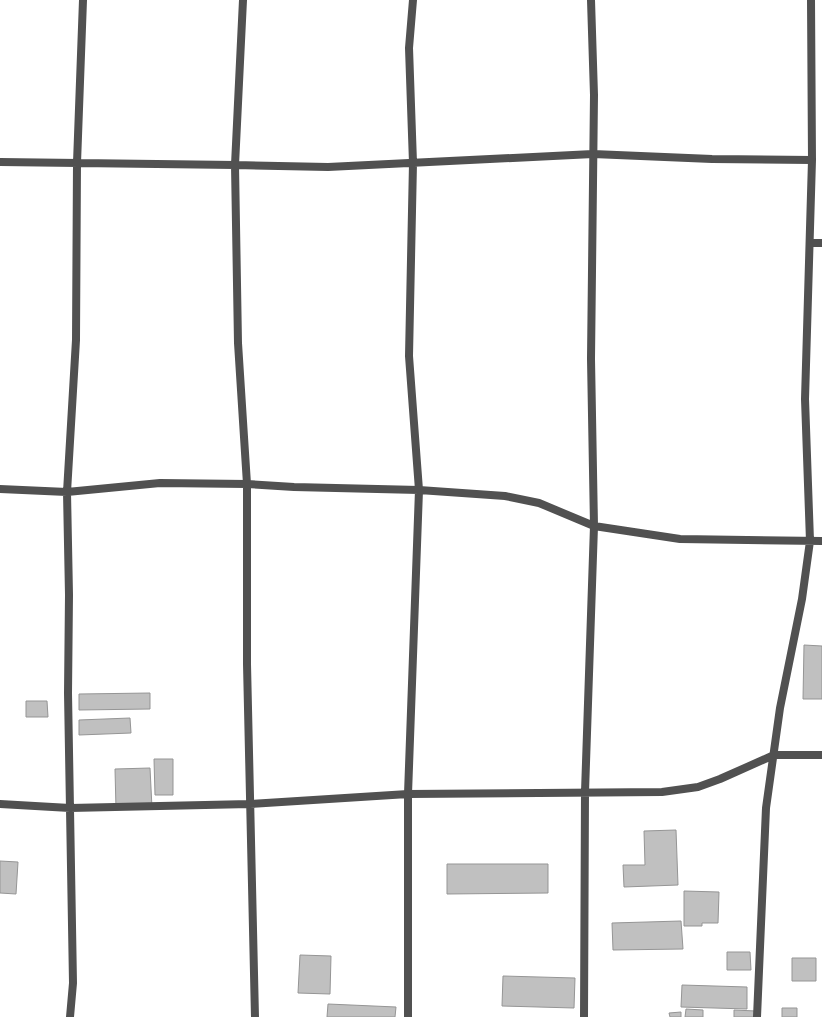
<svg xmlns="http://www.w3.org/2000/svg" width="822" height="1017" font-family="Poppins,sans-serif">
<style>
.building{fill:#c0c0c0;stroke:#959595}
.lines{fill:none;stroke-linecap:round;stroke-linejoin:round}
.minor{stroke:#515151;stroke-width:8}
</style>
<rect width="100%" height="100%" fill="#fff"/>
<path class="building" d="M804 645 822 646V699H803Z
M150 693V709L79 710V694Z
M26 701H47L48 717H26Z
M130 718 131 733 79 735V720Z
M154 759H173V795H155Z
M150 768 152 808 116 809 115 769Z
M676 830 678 885 624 887 623 865H645L644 831Z
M0 861 18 862 16 894 0 893Z
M447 864H548V893L447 894Z
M684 891 719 892 718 923H702V926H684Z
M681 921 683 949 613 950 612 923Z
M727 952H750L751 970H727Z
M300 955 331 956 330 994 298 993Z
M792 958H816V981H792Z
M503 976 575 978 574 1008 502 1006Z
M682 985 747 987V1009L681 1007Z
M328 1004 396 1007 395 1017H327Z
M782 1008H797V1017H782Z
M686 1009 703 1010V1017H685Z
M734 1010 756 1011V1017H734Z
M681 1012V1017H670L669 1013Z"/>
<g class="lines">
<path class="minor" d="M243 0 235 165 238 343 247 484V664L255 1017
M0 162 235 165 328 167 593 154 712 159 812 160
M810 243H822
M0 489 67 492 160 483 247 484 294 487 419 490 505 496 539 503 594 526 680 539 822 541
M0 804 70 808 250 804 408 794 662 792 698 787 720 779 774 755H822
M70 1017 73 983 68 693 69 595 67 492 76 340 77 163 83 0
M408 1017V794L419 490 409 356 413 163 409 48 413 0
M584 1017 585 792 594 526 591 359 594 95 591 0
M757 1017 766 808 780 708 802 599 810 541 805 399 812 160 811 0"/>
</g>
</svg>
